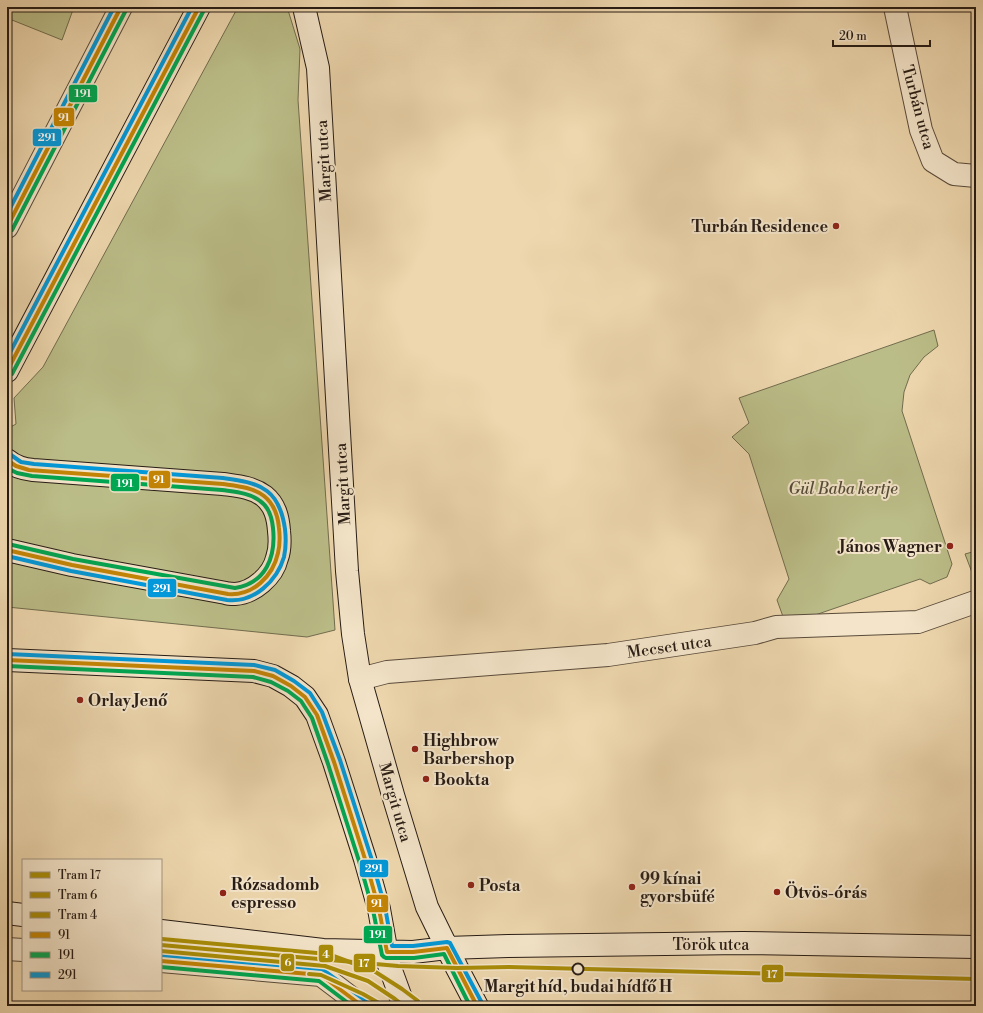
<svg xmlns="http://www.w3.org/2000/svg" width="983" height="1013" font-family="'Libre Bodoni',serif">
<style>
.green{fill:#bbbd88;stroke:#716c4e}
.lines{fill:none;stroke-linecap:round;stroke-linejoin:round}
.street-casing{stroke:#594b3b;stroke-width:24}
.secondary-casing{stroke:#271c15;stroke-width:24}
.street{stroke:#f4e5ca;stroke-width:22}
.secondary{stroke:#f4e5ca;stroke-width:22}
.bus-1-casing{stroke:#f4e5ca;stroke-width:7}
.bus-2-casing{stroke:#f4e5ca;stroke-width:7}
.bus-3-casing{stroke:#f4e5ca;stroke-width:7}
.bus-1{stroke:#c38405;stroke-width:4}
.bus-2{stroke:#00a651;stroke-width:4}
.bus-3{stroke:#0298d9;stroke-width:4}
.tram-1-casing{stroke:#f4e5ca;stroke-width:7}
.tram-2-casing{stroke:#f4e5ca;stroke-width:7}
.tram-3-casing{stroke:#f4e5ca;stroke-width:7}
.tram-1{stroke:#a98d08;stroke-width:4}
.tram-2{stroke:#a98d08;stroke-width:4}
.tram-3{stroke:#a98d08;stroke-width:4}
.poi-dot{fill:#8f2418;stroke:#f4e5ca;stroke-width:1.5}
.stop-dot{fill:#f4e5ca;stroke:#271c15;stroke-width:2}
.labels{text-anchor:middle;stroke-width:4;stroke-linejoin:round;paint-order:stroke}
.street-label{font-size:16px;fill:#271c15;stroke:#f4e5ca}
.poi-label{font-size:16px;font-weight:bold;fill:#271c15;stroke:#f4e5ca;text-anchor:start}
.park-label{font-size:16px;font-style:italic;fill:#534c38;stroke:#f4e5ca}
.stop-label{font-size:16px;font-weight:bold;fill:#271c15;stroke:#f4e5ca}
.line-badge{stroke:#f4e5ca;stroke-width:1.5}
.badge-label{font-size:11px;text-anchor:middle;font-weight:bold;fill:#fff}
</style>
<rect width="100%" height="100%" fill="#eed7ae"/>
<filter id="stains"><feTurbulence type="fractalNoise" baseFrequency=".005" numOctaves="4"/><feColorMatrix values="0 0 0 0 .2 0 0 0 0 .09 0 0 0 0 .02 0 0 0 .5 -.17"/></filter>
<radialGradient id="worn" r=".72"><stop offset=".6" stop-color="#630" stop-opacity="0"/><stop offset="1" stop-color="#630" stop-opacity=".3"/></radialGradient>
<path class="green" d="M7 7H74L62 40 7 18Z
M238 7H286L288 10 300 49 298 100 335 630 307 637 7 607V429L16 424 14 398 43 367Z
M934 330 938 346 924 357 910 375 904 392 902 411 952 564 947 577 930 584 920 579 786 625 777 600 789 579 749 454 732 437 749 423 739 398Z
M976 551V583L965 554Z"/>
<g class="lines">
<defs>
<path id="street" d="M895 7 921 130 933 161 954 174 976 176
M7 227 121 7
M360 679 387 672 608 655 755 633 776 627 918 622 975 602
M7 949 23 950
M161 961 321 975 362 1006"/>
<path id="secondary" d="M304 7 318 68 347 571 353 634 360 679 393 795 427 907 457 968 477 1006
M7 371 199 7
M7 460C15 467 23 469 33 470L223 484C237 486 252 487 264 496 275 505 278 517 279 531 280 540 280 550 277 558 273 576 253 593 235 594 232 594 229 594 226 593L72 565 7 550
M7 660 254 671 273 676 291 686 305 697 317 715 334 762 365 859 379 909 389 965 404 1006
M7 913 23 915
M161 931 323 950 413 952 447 948 508 946 743 943 976 947"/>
</defs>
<use href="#street" class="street-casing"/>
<use href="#secondary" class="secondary-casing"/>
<use href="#street" class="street"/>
<use href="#secondary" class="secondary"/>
<defs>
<path id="bus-1" d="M7 227 121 7
M7 371 199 7
M7 460 16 466 29 470 223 484C237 486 252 487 264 496 274 504 278 516 279 528 280 537 280 545 278 553 273 576 253 596 228 594L72 565 7 550
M7 660 254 671 273 676 291 686 305 697 317 715 334 762 365 859 379 909 387 952H413L447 948 477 1006
M161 961 321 975 362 1006"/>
<path id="bus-2" d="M12 230 126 10
M12 374 204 10
M7 468 17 473 32 476 222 490C235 492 250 493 260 501 269 507 272 518 273 528 276 557 266 583 235 588L73 559 8 544
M7 666 253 677 271 682 288 691 301 701 312 718 328 764 359 861 373 910 382 955 384 957 386 958H414L444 954 470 1006
M161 967 319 981 352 1006"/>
<path id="bus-3" d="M7 214 114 7
M7 358 192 7
M7 556 71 571 227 600C254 603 277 581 284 557 286 548 286 538 285 529 283 515 279 500 267 491 255 482 238 480 223 478L34 464 21 462 11 455
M7 654 254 665 275 670 294 681 310 693 322 712 340 760 371 857 385 907 392 946H413L447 942 450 943 482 1003
M162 955 322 969 366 1001"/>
</defs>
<use href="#bus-1" class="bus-1-casing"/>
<use href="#bus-2" class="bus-2-casing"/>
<use href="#bus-3" class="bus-3-casing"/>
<use href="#bus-1" class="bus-1"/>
<use href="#bus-2" class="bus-2"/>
<use href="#bus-3" class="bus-3"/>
<defs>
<path id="tram-1" d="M161 945 398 966 457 968 509 967 976 979
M309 974 321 975 363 994 384 1006"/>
<path id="tram-2" d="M161 951 325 966 368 981 395 999 404 1006"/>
<path id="tram-3" d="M162 939 328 954 374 971 402 989 418 1001"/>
</defs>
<use href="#tram-1" class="tram-1-casing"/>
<use href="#tram-2" class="tram-2-casing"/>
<use href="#tram-3" class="tram-3-casing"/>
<use href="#tram-1" class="tram-1"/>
<use href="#tram-2" class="tram-2"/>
<use href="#tram-3" class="tram-3"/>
</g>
<g class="poi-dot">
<circle cx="836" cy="226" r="4"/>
<circle cx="950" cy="546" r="4"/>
<circle cx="80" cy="700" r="4"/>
<circle cx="415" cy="749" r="4"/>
<circle cx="426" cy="779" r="4"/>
<circle cx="471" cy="885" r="4"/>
<circle cx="632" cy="887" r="4"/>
<circle cx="777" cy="892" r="4"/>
<circle cx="223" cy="893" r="4"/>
</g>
<circle class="stop-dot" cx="578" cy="969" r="5.5"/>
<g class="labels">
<g class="street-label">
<text transform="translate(919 107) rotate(75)" y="6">Turbán utca</text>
<text transform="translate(323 161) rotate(-93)" y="6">Margit utca</text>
<text transform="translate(342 484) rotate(-93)" y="6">Margit utca</text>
<text transform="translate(669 646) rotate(-8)" y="6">Mecset utca</text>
<text transform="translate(396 802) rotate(74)" y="6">Margit utca</text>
<text x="711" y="950">Török utca</text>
</g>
<g class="poi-label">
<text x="828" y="232" text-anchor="end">Turbán Residence</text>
<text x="942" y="552" text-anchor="end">János Wagner</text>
<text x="88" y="706">Orlay Jenő</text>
<text x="423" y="746">Highbrow<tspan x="423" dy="18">Barbershop</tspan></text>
<text x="434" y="785">Bookta</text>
<text x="640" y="884">99 kínai<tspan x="640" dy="18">gyorsbüfé</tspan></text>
<text x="231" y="890">Rózsadomb<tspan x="231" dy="18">espresso</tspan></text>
<text x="479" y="891">Posta</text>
<text x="785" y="898">Ötvös-órás</text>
</g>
<g class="park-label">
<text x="843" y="494">Gül Baba kertje</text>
</g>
<g class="stop-label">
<text x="578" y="992">Margit híd, budai hídfő H</text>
</g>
</g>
<g class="line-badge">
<rect x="68" y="84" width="30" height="19" rx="4" fill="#00a651"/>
<rect x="53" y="107" width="22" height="20" rx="4" fill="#c38405"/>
<rect x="32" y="128" width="30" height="19" rx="4" fill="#0298d9"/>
<rect x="148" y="470" width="23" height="19" rx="4" fill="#c38405"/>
<rect x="110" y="473" width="30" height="19" rx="4" fill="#00a651"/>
<rect x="147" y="578" width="30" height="20" rx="4" fill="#0298d9"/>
<rect x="359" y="859" width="30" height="19" rx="4" fill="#0298d9"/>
<rect x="366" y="894" width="23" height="19" rx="4" fill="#c38405"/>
<rect x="363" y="925" width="30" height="19" rx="4" fill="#00a651"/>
<rect x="318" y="944" width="16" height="19" rx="4" fill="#a98d08"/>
<rect x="280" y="953" width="15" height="19" rx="4" fill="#a98d08"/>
<rect x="353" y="953" width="23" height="20" rx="4" fill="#a98d08"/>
<rect x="761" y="964" width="23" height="19" rx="4" fill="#a98d08"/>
</g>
<g class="badge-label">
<text x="83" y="97">191</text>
<text x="64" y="121">91</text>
<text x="47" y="141">291</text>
<text x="159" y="483">91</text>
<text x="125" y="487">191</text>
<text x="162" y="592">291</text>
<text x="374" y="872">291</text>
<text x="377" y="907">91</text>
<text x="378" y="938">191</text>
<text x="326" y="958">4</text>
<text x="288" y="966">6</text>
<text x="364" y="967">17</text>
<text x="772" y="978">17</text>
</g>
<rect width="983" height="1013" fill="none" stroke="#eed7ae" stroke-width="24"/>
<rect x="8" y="8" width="967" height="997" fill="none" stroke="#271c15" stroke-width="2"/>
<rect x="12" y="12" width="959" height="989" fill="none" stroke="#271c15"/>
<rect x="22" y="859" width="140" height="132" fill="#f4e5ca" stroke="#a29582"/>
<rect x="30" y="872" width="20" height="6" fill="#a98d08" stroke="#a29582"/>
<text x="58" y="879" font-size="12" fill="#271c15">Tram 17</text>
<rect x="30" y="892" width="20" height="6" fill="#a98d08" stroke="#a29582"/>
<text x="58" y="899" font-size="12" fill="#271c15">Tram 6</text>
<rect x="30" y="912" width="20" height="6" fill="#a98d08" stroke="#a29582"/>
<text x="58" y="919" font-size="12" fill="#271c15">Tram 4</text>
<rect x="30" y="932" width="20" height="6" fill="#c38405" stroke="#a29582"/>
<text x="58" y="939" font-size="12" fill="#271c15">91</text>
<rect x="30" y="952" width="20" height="6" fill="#00a651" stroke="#a29582"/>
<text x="58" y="959" font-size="12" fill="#271c15">191</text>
<rect x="30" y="972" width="20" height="6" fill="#0298d9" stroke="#a29582"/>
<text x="58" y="979" font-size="12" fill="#271c15">291</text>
<path d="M833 40v6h97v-6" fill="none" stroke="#271c15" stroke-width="2"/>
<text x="839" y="40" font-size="12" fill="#271c15" stroke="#f4e5ca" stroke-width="3" paint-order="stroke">20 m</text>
<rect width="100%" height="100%" filter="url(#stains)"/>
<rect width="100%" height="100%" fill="url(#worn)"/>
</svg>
